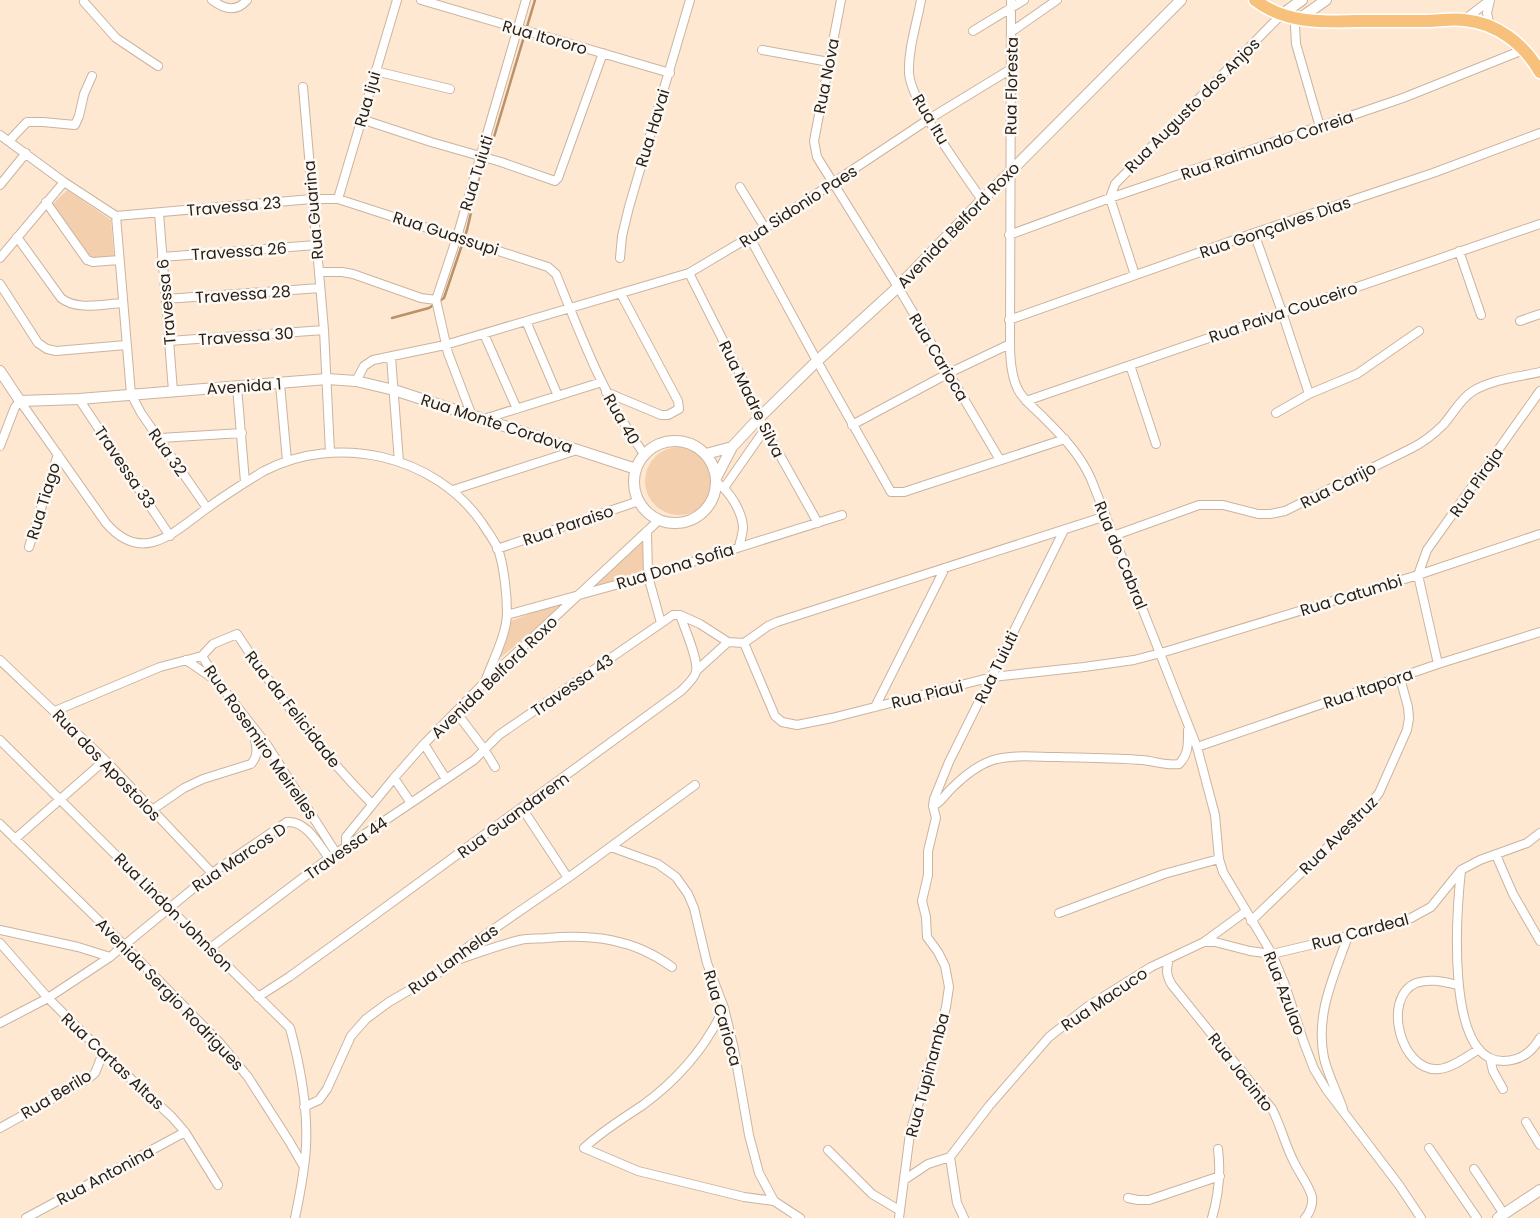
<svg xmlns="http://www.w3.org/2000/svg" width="1540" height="1218" font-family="Poppins,sans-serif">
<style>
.green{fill:#f3cfae}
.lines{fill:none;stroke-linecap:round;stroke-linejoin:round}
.stream{stroke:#ba9168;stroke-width:2.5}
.minor-casing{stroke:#cab4a0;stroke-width:10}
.tertiary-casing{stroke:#cab4a0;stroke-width:12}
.primary-casing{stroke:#fff;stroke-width:15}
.minor{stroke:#fff;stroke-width:8}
.tertiary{stroke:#fff;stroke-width:10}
.primary{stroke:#f7c17c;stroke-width:12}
.labels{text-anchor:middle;stroke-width:5;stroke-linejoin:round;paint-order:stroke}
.street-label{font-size:16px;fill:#261e16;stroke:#fdf9f4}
</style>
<rect width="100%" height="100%" fill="#ffe8d2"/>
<path class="green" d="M67 190 111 220 114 257H88L53 204Z
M645 481a34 34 0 1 1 68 0a34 34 0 1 1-68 0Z
M643 540 646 571 577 595 495 662 511 621 577 595Z"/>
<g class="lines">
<path class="stream" d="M392 318 429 308 444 298 467 230 481 169 491 147 535 0"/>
<defs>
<path id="minor" d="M212 0C224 9 236 13 247 0
M421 0 670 73
M841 0 814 141 817 157 898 287 1000 460
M921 0C917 23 908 49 909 73 911 103 963 172 982 200
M1011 0 1010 344C1010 360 1011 379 1020 393 1026 402 1036 410 1044 418 1063 437 1080 454 1091 479L1197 747 1215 815 1219 859 1223 872 1272 954 1285 985 1304 1043 1314 1069 1326 1089 1399 1185 1421 1218
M1490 0 1487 13 1490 27
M84 2 116 38 158 66
M1299 19 1295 26 1296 44 1320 127
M1464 20 1490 0
M973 31 1024 0
M1011 32 1057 0
M762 50 829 62
M375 71 450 89
M303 87 324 330 330 452
M361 119 431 142 501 162 555 181 558 178 603 53
M0 135 64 182 116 216 312 199H338L548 267 556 274C581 336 605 400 644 454
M9 141 27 122H43L75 125 79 116 84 94 92 76
M0 185 26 153
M740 187 765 228
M338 199 397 0
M46 202 87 260 93 262 119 260
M159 213 173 391
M116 216 131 394 141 413 207 508
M1254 233 1282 312 1309 394
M1009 235 1110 198 1403 98 1523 50
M17 237 61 298C77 311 103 304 123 303
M750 238 817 361 891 492H904L1065 439
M1459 251 1481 315
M162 257 316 245
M0 258 64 182
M620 258 622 236 629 207 690 0
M319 272H342L353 274 421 298 436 300
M689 273 741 376 759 418 818 523
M1135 275 1110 198 1115 184 1281 15
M0 284 38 343 47 349 56 351 126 345
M166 299 320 288
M1009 320 1254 233 1433 173 1540 133
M526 321 558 396
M1520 321 1540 314
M484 334 517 409
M169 341 324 330
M391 357 399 462
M1130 365 1156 444
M356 381 364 366 373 360 445 345 689 273 765 228 929 119 1011 69
M280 384 287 461
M237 387 245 482
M606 392 661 415H668L679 409 678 401 621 294
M79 399 170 536
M1026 401 1540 224
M1276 413 1309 394 1357 374 1419 331
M472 416 448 353 436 300 457 237 526 0
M484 419 602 382
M852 425 949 373 1010 344
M160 438 242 433
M0 446 15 407 20 401 106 523C142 565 173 533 206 509 225 495 244 483 264 471 337 433 435 455 482 523 487 531 494 540 498 549 504 566 507 595 507 613 507 634 492 662 485 682
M717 483C730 491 742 512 743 527 743 534 740 541 739 547
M724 488 765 429
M453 490 577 450
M647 531 648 576 661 623
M1113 536 1199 505H1223L1258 514H1270L1285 511 1412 448C1424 442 1434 434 1443 425 1453 414 1460 399 1473 391 1493 379 1519 377 1540 372
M29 547 58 454
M497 549 639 501
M507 615 648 576 842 515
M680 615 700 624 728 642 744 643 775 716 782 722 797 725 832 718 992 677 1084 667 1134 660 1161 653 1418 575 1540 534
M744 643 768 626 777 622 1106 516
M202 656 218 682 267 745 336 853
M0 660 105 760 212 873
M186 660 215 680
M1438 664 1418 575 1427 550 1540 391
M696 671 728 642
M875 707 945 568
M55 711 160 667 202 656 213 644 237 634C277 695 321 752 372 804
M456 712 484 749 495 767
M0 740 290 1028C300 1065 308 1107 306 1146 305 1170 300 1194 295 1218
M424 744 446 779
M1197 747 1438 664 1540 632
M394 778 411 803
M933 806C942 802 945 794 952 788 963 777 978 765 993 760 1013 754 1037 757 1058 757 1086 758 1114 758 1142 760 1154 761 1167 766 1179 764 1189 754 1188 743 1188 730
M522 808 568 878
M152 810 184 788 203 779 251 764C261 753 255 740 251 727
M0 824 124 945 219 1042 248 1077 289 1141 304 1167
M15 839 105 760
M346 847V837L394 778 424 744 485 682 659 520
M611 847 658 864 676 877 688 894 694 908 707 963 724 1008 734 1049 749 1135 759 1173 774 1201 800 1218
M1496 855 1513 894 1540 941
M1461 870C1457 908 1444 1061 1503 1061 1520 1061 1532 1052 1540 1038
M1059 913 1164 874 1219 859
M1251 921 1361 815 1379 793 1407 730 1409 718 1408 707 1400 678
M0 930 78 947 110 957
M1204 942 1245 912
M0 943 48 998 103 1053 172 1117 185 1132 218 1185
M209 949 329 858 411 803 474 760 499 735 673 615H680C684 627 699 660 696 672 694 679 686 686 681 691L361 925 289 977 258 997
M1169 959C1166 969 1166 976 1172 985L1272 1109C1281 1126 1285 1145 1294 1162 1299 1173 1309 1185 1312 1197 1313 1204 1310 1213 1305 1218
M454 961C476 954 498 945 520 940 529 938 539 939 547 938 593 934 634 939 672 967
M1458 985C1444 982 1430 978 1416 983 1381 998 1401 1073 1439 1069 1452 1068 1468 1056 1479 1049
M724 1008C706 1047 677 1080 643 1105 622 1119 602 1131 584 1148L638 1171 744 1197 774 1201
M0 1023 48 998 110 957 212 873 287 822C306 820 319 845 329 858
M1490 1058 1493 1071 1503 1089
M304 1107 319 1100 327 1089 351 1036 366 1019 389 1002 437 974 469 946 568 878 695 785
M1343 1109C1337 1092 1328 1075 1324 1058 1315 1014 1334 976 1348 936
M1526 1122 1540 1145
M0 1128 88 1079 95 1073 103 1053
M1429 1148 1477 1218
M828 1150 872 1194 899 1210
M950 1157 957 1203 964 1218
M1474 1169 1504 1214
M904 1180 928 1164 950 1157 989 1106 1049 1037 1087 1007 1151 967 1204 942H1215L1250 951 1272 954 1348 936 1411 918 1431 907 1461 870 1480 860 1527 843 1540 833
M1128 1198 1138 1200H1149L1220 1176
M26 1218 185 1132
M899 1218 910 1133 939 1033 946 1007 949 987 945 966 938 952 927 937 926 917 922 901 928 875V851L936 818 933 806 934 799 949 762 1064 530
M1212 1218C1219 1194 1221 1173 1218 1149"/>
<path id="tertiary" d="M1281 15 1302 0
M1299 19 1326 0
M0 371 20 401 79 399 327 379 356 381 394 390 636 469
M634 482a41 41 0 1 1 82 0a41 41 0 1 1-82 0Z
M706 454 732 447
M717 476 732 447 759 418 817 361 898 287 982 200 1181 0
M1498 1218 1540 1190"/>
<path id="primary" d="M1255 0C1286 24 1323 22 1361 21 1383 21 1404 21 1426 21 1438 21 1452 18 1464 20 1497 23 1524 44 1540 72"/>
</defs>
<use href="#minor" class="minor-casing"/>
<use href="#tertiary" class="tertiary-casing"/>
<use href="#primary" class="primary-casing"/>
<use href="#minor" class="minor"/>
<use href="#tertiary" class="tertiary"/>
<use href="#primary" class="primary"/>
</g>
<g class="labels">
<g class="street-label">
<text transform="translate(545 37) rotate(16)" y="6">Rua Itororo</text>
<text transform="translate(826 76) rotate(-79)" y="6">Rua Nova</text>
<text transform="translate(1011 86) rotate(-89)" y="6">Rua Floresta</text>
<text transform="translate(367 99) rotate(-74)" y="6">Rua Ijui</text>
<text transform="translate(1192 105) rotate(-45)" y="6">Rua Augusto dos Anjos</text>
<text transform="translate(931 119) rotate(59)" y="6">Rua Itu</text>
<text transform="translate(652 128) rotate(-73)" y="6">Rua Havai</text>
<text transform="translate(1267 145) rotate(-19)" y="6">Rua Raimundo Correia</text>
<text transform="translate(476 173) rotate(-73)" y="6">Rua Tuiuti</text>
<text transform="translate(234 206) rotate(-5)" y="6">Travessa 23</text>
<text transform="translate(798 206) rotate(-33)" y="6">Rua Sidonio Paes</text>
<text transform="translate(313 210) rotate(-95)" y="6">Rua Guarina</text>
<text transform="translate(958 225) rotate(-46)" y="6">Avenida Belford Roxo</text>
<text transform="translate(1275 227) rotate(-19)" y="6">Rua Gonçalves Dias</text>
<text transform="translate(446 233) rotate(18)" y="6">Rua Guassupi</text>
<text transform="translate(239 251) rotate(-4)" y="6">Travessa 26</text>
<text transform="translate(243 294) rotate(-4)" y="6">Travessa 28</text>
<text transform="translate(166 302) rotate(-95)" y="6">Travessa 6</text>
<text transform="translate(1283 312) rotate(-19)" y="6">Rua Paiva Couceiro</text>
<text transform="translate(246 336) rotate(-4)" y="6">Travessa 30</text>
<text transform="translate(939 357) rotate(59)" y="6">Rua Carioca</text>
<text transform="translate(244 386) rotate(-4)" y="6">Avenida 1</text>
<text transform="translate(752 399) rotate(64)" y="6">Rua Madre Silva</text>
<text transform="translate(622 419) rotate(60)" y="6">Rua 40</text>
<text transform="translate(497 423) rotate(18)" y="6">Rua Monte Cordova</text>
<text transform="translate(168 452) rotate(55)" y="6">Rua 32</text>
<text transform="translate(125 467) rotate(56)" y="6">Travessa 33</text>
<text transform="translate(1476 482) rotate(-55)" y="6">Rua Piraja</text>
<text transform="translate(1338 485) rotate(-27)" y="6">Rua Carijo</text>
<text transform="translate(43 501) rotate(-73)" y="6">Rua Tiago</text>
<text transform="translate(568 525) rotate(-19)" y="6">Rua Paraiso</text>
<text transform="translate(1121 555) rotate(68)" y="6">Rua do Cabral</text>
<text transform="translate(675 566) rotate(-17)" y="6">Rua Dona Sofia</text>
<text transform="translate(1351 595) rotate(-17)" y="6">Rua Catumbi</text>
<text transform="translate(996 667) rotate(-64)" y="6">Rua Tuiuti</text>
<text transform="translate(494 677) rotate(-44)" y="6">Avenida Belford Roxo</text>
<text transform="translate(572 685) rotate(-35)" y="6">Travessa 43</text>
<text transform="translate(1368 688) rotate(-19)" y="6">Rua Itapora</text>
<text transform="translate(927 694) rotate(-14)" y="6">Rua Piaui</text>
<text transform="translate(293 709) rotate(52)" y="6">Rua da Felicidade</text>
<text transform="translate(261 742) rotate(55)" y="6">Rua Rosemiro Meirelles</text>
<text transform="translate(107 765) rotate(46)" y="6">Rua dos Apostolos</text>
<text transform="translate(513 815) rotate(-36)" y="6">Rua Guandarem</text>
<text transform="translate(1338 835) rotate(-45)" y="6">Rua Avestruz</text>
<text transform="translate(346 848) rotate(-35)" y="6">Travessa 44</text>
<text transform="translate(239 857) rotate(-34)" y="6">Rua Marcos D</text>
<text transform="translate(174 912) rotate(45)" y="6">Rua Lindon Johnson</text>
<text transform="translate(1360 931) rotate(-15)" y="6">Rua Cardeal</text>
<text transform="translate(453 959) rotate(-36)" y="6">Rua Lanhelas</text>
<text transform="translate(1285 993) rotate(69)" y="6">Rua Azulao</text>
<text transform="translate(170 994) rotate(46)" y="6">Avenida Sergio Rodrigues</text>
<text transform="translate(1104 999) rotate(-34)" y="6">Rua Macuco</text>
<text transform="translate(723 1018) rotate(74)" y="6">Rua Carioca</text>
<text transform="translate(113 1061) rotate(43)" y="6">Rua Cartas Altas</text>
<text transform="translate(1241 1072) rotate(52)" y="6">Rua Jacinto</text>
<text transform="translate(927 1075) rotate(-75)" y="6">Rua Tupinamba</text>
<text transform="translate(56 1094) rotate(-31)" y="6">Rua Berilo</text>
<text transform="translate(105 1175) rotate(-28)" y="6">Rua Antonina</text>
</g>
</g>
</svg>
